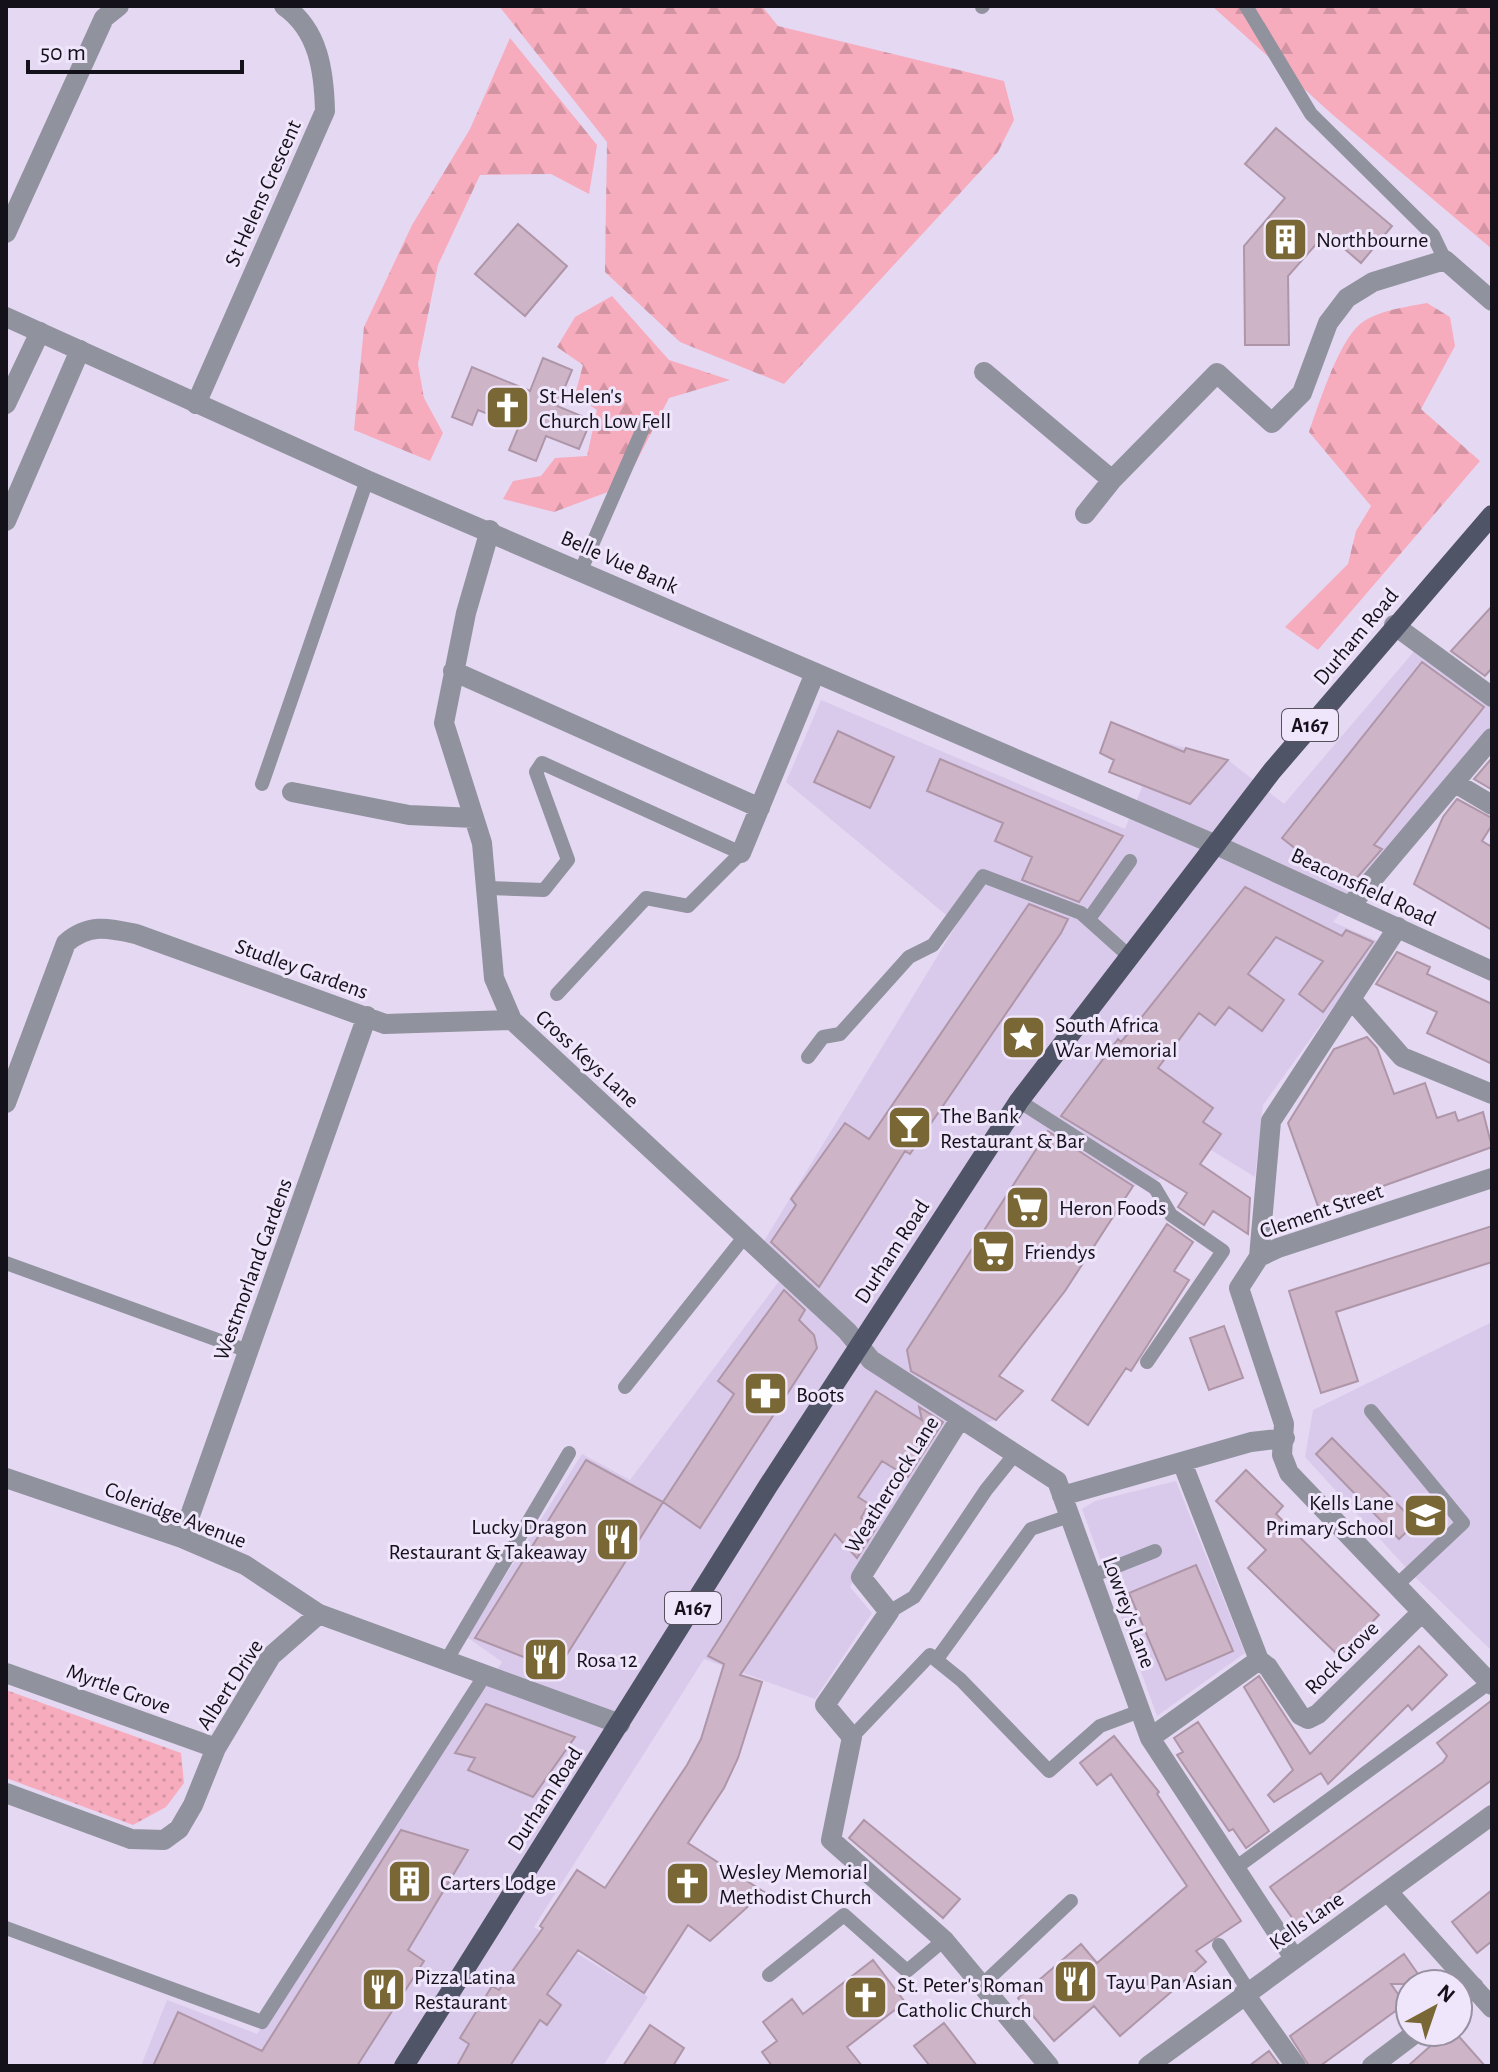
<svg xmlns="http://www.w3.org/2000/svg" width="1498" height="2072" font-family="'Alegreya Sans',sans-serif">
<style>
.built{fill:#d9caeb}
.grass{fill:url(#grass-dots)}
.forest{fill:url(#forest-firs)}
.building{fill:#cdb4c7;stroke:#ae96a8;stroke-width:2}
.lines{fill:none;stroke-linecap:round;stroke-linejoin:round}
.service{stroke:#90929e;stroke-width:14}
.minor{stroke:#90929e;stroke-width:20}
.tertiary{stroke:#90929e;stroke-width:20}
.primary{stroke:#505467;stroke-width:20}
.labels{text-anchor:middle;stroke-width:6;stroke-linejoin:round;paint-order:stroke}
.shield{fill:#f0e6fc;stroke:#57515e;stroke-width:2}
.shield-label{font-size:20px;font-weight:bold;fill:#15111a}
.street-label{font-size:22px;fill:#15111a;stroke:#f0e6fc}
.poi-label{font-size:22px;fill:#15111a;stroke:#f0e6fc;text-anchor:start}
</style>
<defs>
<pattern id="grass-dots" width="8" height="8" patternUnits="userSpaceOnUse" patternTransform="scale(2)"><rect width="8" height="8" fill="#f6acbd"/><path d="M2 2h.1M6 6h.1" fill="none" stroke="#d293a2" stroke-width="1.8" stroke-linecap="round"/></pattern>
<pattern id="forest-firs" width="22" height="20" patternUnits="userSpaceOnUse" patternTransform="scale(2)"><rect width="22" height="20" fill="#f6acbd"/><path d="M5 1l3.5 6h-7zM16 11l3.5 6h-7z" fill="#d293a2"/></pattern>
</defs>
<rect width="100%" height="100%" fill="#e5d8f3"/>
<path class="built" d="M1416 649 1492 706V728L1333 922 1380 942 1263 1105 1255 1177 1193 1139 1164 1178 1133 1186 1065 1291 999 1376 1023 1391 996 1420 946 1434 850 1587 872 1613 815 1699 704 1659 534 1927 648 1997 603 2066H141L167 2000 257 2034 502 1662 467 1637 582 1454 630 1480 789 1268 764 1241 957 924 786 782 821 700 1125 829 1161 741 1228 760 1284 804Z
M1492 1322V1651L1410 1572 1305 1457 1313 1410Z
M1176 1481 1245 1653 1157 1716 1082 1509 1095 1501Z"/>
<path class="grass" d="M6 1690 181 1753 184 1783 166 1807 133 1825 6 1778Z"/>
<path class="forest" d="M499 6H762L778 26 1004 81 1014 120 998 152 784 384 680 342 605 272 607 142Z
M1212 6H1492V249L1333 115Z
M510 38 597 145 589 194 551 174 480 175 438 265 418 364 424 398 443 433 430 461 354 430 364 327 412 225 470 129Z
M612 296 669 360 730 380 669 398 624 486 554 512 503 499 513 481 541 476 555 458 587 456 597 410 575 395 583 365 557 347 575 317Z
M1427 303 1450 317 1455 346 1421 409 1480 461 1318 650 1285 627 1348 564 1356 531 1371 506 1309 432C1319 403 1336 350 1356 328 1371 311 1406 307 1427 303Z"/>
<path class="building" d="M1276 128 1392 226 1361 263 1326 233 1288 276 1289 345H1245L1244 246 1285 198 1245 164Z
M518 224 567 266 525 316 475 274Z
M543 358 572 370 557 406 591 420 579 449 546 436 536 461 509 450 519 426 478 410 472 425 452 417 472 367 530 391Z
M1492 606V668L1485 676 1451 651Z
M1422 662 1484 707 1374 845 1382 849 1354 881 1319 867 1282 838Z
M1111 722 1184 752 1186 748 1228 760 1190 804 1109 772 1114 760 1100 753Z
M838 731 894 757 870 808 814 782Z
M1492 758V788L1491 789 1474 779Z
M940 759 1123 836 1079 902 1022 880 1032 857 995 841 1003 823 927 791Z
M1457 799 1492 818V825L1482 841 1492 847V930L1414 884 1443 817Z
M1245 887 1342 936 1346 930 1373 942 1323 1012 1299 994 1323 961 1276 937 1248 974 1284 1000 1262 1031 1229 1007 1215 1025 1199 1013 1158 1068 1213 1108 1203 1122 1221 1134 1200 1164 1250 1198 1248 1234 1213 1211 1204 1225 1178 1207 1187 1193 1061 1116 1118 1039 1121 1042 1137 1023Z
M1029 904 1068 919 1061 933 910 1154 905 1151 819 1287 771 1242 796 1205 791 1199 845 1123 869 1139Z
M1397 952 1430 967 1427 974 1492 1004V1064L1427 1033 1437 1012 1376 984Z
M1367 1037 1377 1048 1394 1094 1425 1083 1437 1118 1455 1112 1458 1121 1483 1112 1492 1147 1319 1209 1288 1123 1334 1049Z
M1048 1131 1133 1186 1065 1291 999 1376 1023 1391 996 1420 911 1371 907 1350Z
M1167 1224 1193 1242 1174 1271 1189 1280 1131 1371 1126 1368 1088 1425 1052 1400Z
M1492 1226V1262L1336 1312 1358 1381 1321 1393 1289 1291Z
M784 1290 805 1310 799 1320 814 1335 817 1348 700 1528 663 1502 734 1394 718 1381Z
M1224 1326 1243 1378 1209 1390 1190 1338Z
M876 1391 922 1420 919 1407 943 1422 908 1477 882 1461 858 1497 869 1504 861 1518 876 1528 857 1558 835 1534 740 1675 762 1682 738 1758 724 1788 688 1843 764 1892 710 1941 688 1925 644 1993 578 1950 547 1994 561 2005 547 2025 540 2020 510 2066H457L469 2044 460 2038 492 1986 499 1990 543 1928 540 1926 577 1870 605 1888 687 1765 701 1739 724 1664 708 1656Z
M1332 1438 1416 1523 1399 1539 1316 1454Z
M586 1460 663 1502 557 1670 475 1638Z
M1246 1470 1283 1506 1276 1514 1379 1615 1339 1656 1248 1568 1266 1550 1216 1501Z
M1196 1565 1233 1651 1166 1680 1129 1593Z
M1419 1646 1447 1675 1412 1710 1408 1705 1328 1784 1321 1773 1274 1802 1268 1795 1293 1770 1244 1687 1259 1676 1310 1754Z
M1492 1700V1780L1296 1923 1270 1887 1443 1762 1447 1756 1437 1743Z
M486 1704 575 1737 533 1797 468 1770 475 1758 455 1753Z
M1198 1722 1269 1831 1246 1848 1233 1829 1229 1831 1177 1755 1183 1752 1174 1738Z
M1114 1736 1159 1792 1157 1794 1241 1921 1196 1951 1206 1962 1120 2036 1094 2006 1054 2041 1018 1998 1081 1944 1097 1963 1187 1886 1111 1774 1097 1785 1080 1763Z
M864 1820 960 1899 943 1918 849 1838Z
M401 1830 468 1850 408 1950 424 1961 357 2066H153L178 2012 262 2051Z
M1492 1890V1941L1477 1953 1452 1922Z
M1404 1954 1425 1984H1391L1405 2004 1320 2066H1309L1290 2036Z
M873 1960 905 2002 847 2047 862 2066H772L762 2052 777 2041 763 2022 792 1999 803 2014Z
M944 2023 977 2066H930L914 2046Z
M650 2025 684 2048 673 2066H623Z
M1446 2032H1455L1485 2066H1408Z
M1269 2051 1280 2066H1249Z"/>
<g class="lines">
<path class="service" d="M1246 6 1311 114 1433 235 1445 260
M982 7 983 6
M581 570 645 424
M262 784 367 480
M488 888 544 890 568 860 536 772 542 763 741 853 688 906 646 898 557 994
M1089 919 1130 861
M808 1057 823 1037 840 1034 909 957 933 945 983 876 1081 913 1129 956
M1019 1101 1155 1188 1171 1215 1223 1251 1147 1362
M6 1263 248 1351
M625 1387 745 1236
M1371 1411 1463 1523 1397 1585
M1092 1576 1155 1551
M889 1612 914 1597 986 1490 1015 1454
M937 1659 1031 1529 1069 1516
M446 1661 569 1453
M852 1737 930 1655 961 1680 1049 1771 1100 1726 1140 1711
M1234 1869 1490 1682
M6 1928 262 2022 485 1675
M1219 1945 1248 1990
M769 1975 844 1915 907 1971 944 1940
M982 1985 1071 1901"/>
<path class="minor" d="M6 233 104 18 119 6
M984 372 1112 480
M6 404 40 332
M196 404 325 111C324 72 319 30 284 6
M1085 514 1112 480 1217 373 1272 423 1302 393 1328 323 1347 298 1373 282 1445 260 1492 301
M6 521 80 350
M490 530 466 613 444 723 482 843 494 978 512 1020 847 1331 871 1360 1057 1481 1150 1738 1294 1958
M1394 625 1492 697
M453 671 760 808
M1455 783 1492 805
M292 792 409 815 474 818
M741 853 815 673
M1350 906 1492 738
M1351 999 1402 1057 1492 1094
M6 1103 66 943C89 923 109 928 136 934L385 1024 512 1020
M1492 1178 1278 1248 1259 1257 1239 1288 1284 1424 1282 1455 1289 1473 1492 1685
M1259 1257 1271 1121 1398 927
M960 1419 861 1577 889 1612 825 1705 852 1737 831 1840 944 1940 1049 2066
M1182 1462 1259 1660
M6 1478 182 1538 245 1565 319 1614
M1062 1496 1251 1442 1285 1438
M182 1538 367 1016
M6 1673 216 1748
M1150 1738 1259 1660 1268 1667 1300 1715 1308 1719 1318 1714 1422 1612
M6 1793 131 1839 164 1840 179 1829 193 1805 216 1748 271 1656 319 1614 620 1724
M1388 1892 1492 2008
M1244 1993 1296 2066
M1458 2000 1474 1987
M1372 2066 1417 2032"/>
<path class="tertiary" d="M6 317 367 480 1216 845 1492 971
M1148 2066 1492 1815"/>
<path class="primary" d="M404 2066 768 1486 1019 1101 1272 771 1492 515"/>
</g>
<defs>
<symbol id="building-square" viewBox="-11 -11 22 22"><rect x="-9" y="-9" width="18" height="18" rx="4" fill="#796735" stroke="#f0e6fc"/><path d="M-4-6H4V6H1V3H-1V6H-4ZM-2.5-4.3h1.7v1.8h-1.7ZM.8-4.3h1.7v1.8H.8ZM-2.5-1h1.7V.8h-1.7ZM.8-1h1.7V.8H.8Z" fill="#fff"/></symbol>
<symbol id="church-square" viewBox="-11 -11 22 22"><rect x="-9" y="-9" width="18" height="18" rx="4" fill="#796735" stroke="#f0e6fc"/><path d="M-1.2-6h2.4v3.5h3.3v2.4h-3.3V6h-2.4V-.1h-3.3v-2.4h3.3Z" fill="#fff"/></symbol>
<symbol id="sight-square" viewBox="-11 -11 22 22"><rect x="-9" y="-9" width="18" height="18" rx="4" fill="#796735" stroke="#f0e6fc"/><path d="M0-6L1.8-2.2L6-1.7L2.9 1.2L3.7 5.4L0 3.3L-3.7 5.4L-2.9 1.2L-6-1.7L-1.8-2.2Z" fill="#fff"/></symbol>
<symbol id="bar-square" viewBox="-11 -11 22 22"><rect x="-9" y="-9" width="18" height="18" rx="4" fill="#796735" stroke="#f0e6fc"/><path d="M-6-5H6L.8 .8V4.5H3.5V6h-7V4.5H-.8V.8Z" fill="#fff"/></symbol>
<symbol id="supermarket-square" viewBox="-11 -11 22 22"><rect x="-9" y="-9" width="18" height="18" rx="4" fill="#796735" stroke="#f0e6fc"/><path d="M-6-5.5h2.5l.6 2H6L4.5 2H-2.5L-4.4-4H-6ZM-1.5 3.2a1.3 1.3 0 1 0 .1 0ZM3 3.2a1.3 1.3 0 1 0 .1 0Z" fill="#fff"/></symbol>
<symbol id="pharmacy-square" viewBox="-11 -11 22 22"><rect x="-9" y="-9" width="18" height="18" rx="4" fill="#796735" stroke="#f0e6fc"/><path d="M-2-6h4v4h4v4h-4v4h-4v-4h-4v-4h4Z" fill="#fff"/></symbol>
<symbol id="school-square" viewBox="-11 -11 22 22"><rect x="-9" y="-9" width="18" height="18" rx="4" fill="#796735" stroke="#f0e6fc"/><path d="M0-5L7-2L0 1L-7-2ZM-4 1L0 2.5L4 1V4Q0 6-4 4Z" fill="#fff"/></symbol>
<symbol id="restaurant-square" viewBox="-11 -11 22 22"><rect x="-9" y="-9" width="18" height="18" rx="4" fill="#796735" stroke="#f0e6fc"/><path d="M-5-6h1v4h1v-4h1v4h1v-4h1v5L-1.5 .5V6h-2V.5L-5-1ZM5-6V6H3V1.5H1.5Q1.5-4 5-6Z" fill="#fff"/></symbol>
</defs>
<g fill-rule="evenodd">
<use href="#building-square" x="1260" y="214" width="51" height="51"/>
<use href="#church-square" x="482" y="382" width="51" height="51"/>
<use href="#sight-square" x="998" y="1012" width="51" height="51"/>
<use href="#bar-square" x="884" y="1102" width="51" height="51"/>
<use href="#supermarket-square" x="1002" y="1182" width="51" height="51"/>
<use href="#supermarket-square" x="968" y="1226" width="51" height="51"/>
<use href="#pharmacy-square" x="740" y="1368" width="51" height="51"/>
<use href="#school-square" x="1400" y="1490" width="51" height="51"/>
<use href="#restaurant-square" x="592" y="1514" width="51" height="51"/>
<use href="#restaurant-square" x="520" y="1634" width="51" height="51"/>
<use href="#building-square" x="384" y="1856" width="51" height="51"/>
<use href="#church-square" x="662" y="1858" width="51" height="51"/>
<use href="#restaurant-square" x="1050" y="1956" width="51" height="51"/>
<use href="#restaurant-square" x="358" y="1964" width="51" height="51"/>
<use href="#church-square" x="840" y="1972" width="51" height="51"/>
</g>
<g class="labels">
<g class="shield">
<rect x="1282" y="709" width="56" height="32" rx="6"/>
<rect x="665" y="1592" width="56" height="32" rx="6"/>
</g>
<g class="shield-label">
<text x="1310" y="732">A167</text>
<text x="693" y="1615">A167</text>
</g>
<g class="street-label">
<text transform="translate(262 193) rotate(-66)" y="8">St Helens Crescent</text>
<text transform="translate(620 561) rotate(24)" y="8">Belle Vue Bank</text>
<text transform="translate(1355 636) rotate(-50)" y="8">Durham Road</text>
<text transform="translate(1364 886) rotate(25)" y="8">Beaconsfield Road</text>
<text transform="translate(302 968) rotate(20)" y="8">Studley Gardens</text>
<text transform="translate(588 1058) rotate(43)" y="8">Cross Keys Lane</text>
<text transform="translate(1321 1210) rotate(-19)" y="8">Clement Street</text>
<text transform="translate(891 1251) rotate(-57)" y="8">Durham Road</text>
<text transform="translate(252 1269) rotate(-70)" y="8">Westmorland Gardens</text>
<text transform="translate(891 1484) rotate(-58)" y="8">Weathercock Lane</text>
<text transform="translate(176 1514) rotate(21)" y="8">Coleridge Avenue</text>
<text transform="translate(1130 1612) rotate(70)" y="8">Lowrey's Lane</text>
<text transform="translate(1341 1657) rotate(-45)" y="8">Rock Grove</text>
<text transform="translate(229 1684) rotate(-57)" y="8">Albert Drive</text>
<text transform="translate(119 1688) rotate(20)" y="8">Myrtle Grove</text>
<text transform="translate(544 1798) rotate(-57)" y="8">Durham Road</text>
<text transform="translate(1306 1920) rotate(-35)" y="8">Kells Lane</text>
</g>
<g class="poi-label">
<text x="1316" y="247">Northbourne</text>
<text x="539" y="403">St Helen's<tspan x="539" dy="25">Church Low Fell</tspan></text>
<text x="1055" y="1032">South Africa<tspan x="1055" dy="25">War Memorial</tspan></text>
<text x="940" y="1123">The Bank<tspan x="940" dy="25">Restaurant &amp; Bar</tspan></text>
<text x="1059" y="1215">Heron Foods</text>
<text x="1024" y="1259">Friendys</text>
<text x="796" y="1402">Boots</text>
<text x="1394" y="1510" text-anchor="end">Kells Lane<tspan x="1394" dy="25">Primary School</tspan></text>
<text x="587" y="1534" text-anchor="end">Lucky Dragon<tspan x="587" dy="25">Restaurant &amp; Takeaway</tspan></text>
<text x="576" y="1667">Rosa 12</text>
<text x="719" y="1879">Wesley Memorial<tspan x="719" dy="25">Methodist Church</tspan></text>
<text x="440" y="1890">Carters Lodge</text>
<text x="414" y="1984">Pizza Latina<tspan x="414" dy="25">Restaurant</tspan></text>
<text x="1106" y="1989">Tayu Pan Asian</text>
<text x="897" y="1992">St. Peter's Roman<tspan x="897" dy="25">Catholic Church</tspan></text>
</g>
</g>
<rect width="1498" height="2072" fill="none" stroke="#15111a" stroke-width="16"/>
<g transform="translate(1434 2008) rotate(40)"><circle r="38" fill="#f0e6fc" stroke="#9891a2" stroke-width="2"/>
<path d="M0-6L14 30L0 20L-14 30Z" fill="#796735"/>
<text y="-12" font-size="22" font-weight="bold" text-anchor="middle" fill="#15111a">N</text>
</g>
<path d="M28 60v12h214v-12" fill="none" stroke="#15111a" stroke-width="4"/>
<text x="40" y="60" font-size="24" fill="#15111a" stroke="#f0e6fc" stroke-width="6" paint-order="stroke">50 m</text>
</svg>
